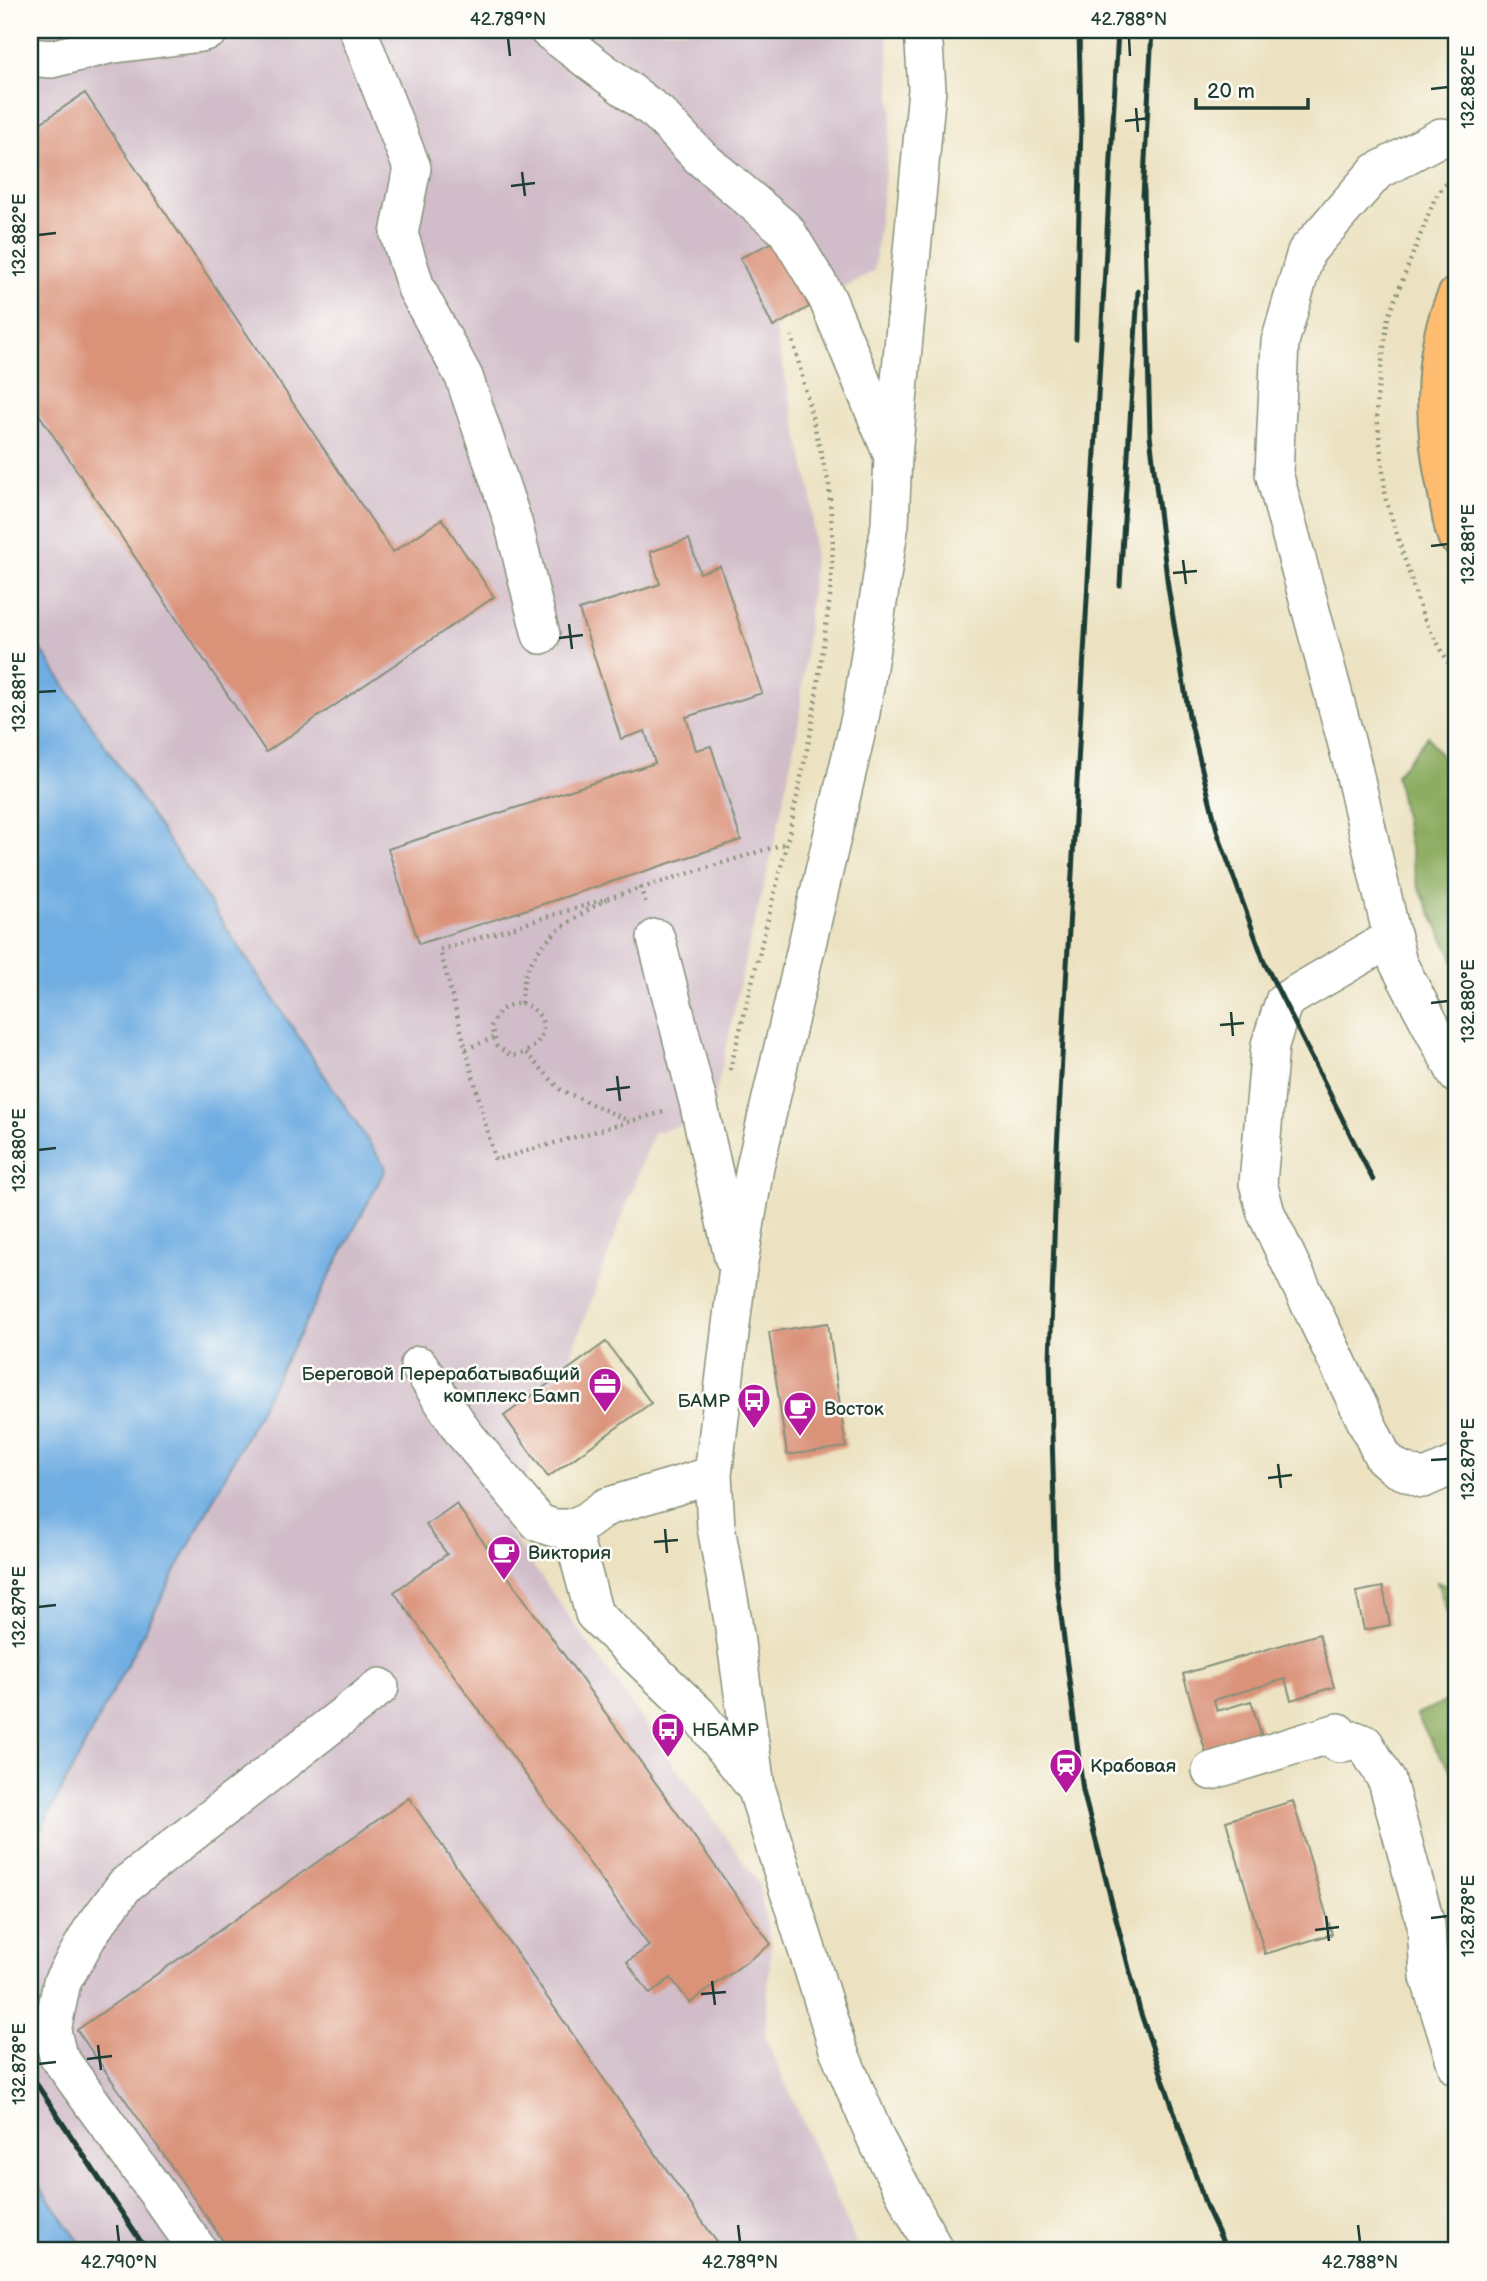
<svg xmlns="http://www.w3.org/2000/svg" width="1487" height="2281" font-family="'Balsamiq Sans',sans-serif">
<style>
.industrial{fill:#d1bdc9}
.forest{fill:#8cac60;stroke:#56744a;stroke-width:2}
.water{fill:#70ade2;stroke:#48758b;stroke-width:2}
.building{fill:#da9279}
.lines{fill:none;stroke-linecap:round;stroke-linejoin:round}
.minor-casing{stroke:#86907a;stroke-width:40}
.major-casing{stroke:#86907a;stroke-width:42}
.path{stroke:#86907a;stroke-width:4.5;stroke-dasharray:2 5;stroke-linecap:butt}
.minor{stroke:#fff;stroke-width:37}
.major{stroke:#fdbc70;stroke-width:38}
.rail{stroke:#1f3d34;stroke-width:5}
.ticks{fill:none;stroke:#1f3d34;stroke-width:2.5}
.labels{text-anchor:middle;stroke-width:5;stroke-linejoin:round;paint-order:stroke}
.poi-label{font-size:19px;fill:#1f3d34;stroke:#fdfcf7;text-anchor:start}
.neatline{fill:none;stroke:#1f3d34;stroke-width:2.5}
.ticks-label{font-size:18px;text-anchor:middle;fill:#1f3d34}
</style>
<rect width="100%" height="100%" fill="#fdfcf7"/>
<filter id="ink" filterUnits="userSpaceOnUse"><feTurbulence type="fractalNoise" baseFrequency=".0143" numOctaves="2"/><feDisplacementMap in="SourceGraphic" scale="14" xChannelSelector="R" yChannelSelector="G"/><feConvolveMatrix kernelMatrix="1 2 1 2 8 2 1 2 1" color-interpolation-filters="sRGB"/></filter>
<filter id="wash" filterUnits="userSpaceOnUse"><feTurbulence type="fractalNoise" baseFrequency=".00686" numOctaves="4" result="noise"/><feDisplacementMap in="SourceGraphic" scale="28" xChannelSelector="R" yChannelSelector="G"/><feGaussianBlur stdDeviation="1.57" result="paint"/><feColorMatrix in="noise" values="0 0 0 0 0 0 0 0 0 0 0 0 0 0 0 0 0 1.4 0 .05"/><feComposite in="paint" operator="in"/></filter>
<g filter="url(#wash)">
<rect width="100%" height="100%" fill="#ece2c1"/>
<path class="industrial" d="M30 30H887L892 114 874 271 774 327 812 497 814 559 799 722 776 837 746 956 711 1117 653 1133 507 1529 758 1882 771 1944 765 2037 860 2251H86L30 2173V1850L386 1168 30 633Z"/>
<path class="forest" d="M1428 736 1457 782V967L1417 884 1396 775Z
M1437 1582 1457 1591V1641Z
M1457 1697V1778L1433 1745 1416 1714Z"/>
<path class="water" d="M30 633 386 1168 30 1850Z
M30 2173 86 2251H30Z"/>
<g id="blocks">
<path class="building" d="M85 93 393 552 442 519 494 597 266 752 30 401V130Z
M777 240 809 307 773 327 740 258Z
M689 539 700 573 720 566 762 693 686 717 696 750 711 746 741 840 419 944 388 849 655 763 645 731 621 739 579 610 660 584 650 552Z
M828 1323 846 1447 787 1455 769 1332Z
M606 1342 651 1403 548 1477 504 1416Z
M456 1504 771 1944 690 2003 671 1978 650 1994 627 1962 649 1946 394 1592 447 1554 426 1525Z
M1383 1587 1390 1625 1364 1630 1356 1592Z
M1319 1634 1334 1687 1291 1700 1285 1679 1214 1700 1217 1711 1251 1701 1264 1744 1208 1760 1183 1674Z
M409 1798 723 2251H230L77 2030Z
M1293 1801 1332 1934 1265 1954 1226 1821Z"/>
</g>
</g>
<g filter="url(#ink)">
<use href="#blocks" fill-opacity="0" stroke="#86907a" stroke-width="2"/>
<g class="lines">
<defs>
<path id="minor" d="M358 30 412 168 399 234 416 288 464 377 513 522 541 635
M548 30 658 113 700 157 786 230 827 298 891 452
M923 30 927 89 893 456 890 524 861 713 755 1167 737 1275 713 1475 716 1527 733 1621 756 1787 838 2049 876 2139 935 2251
M30 57 51 59 108 45 201 33 210 30
M1457 140 1441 137 1376 172 1306 252 1280 342 1274 473 1352 763 1398 963 1457 1075
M1393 937 1284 1001 1270 1045 1258 1183 1266 1213 1383 1457 1396 1468 1423 1479 1457 1464
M656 938 698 1102 733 1257
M419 1365 463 1432 539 1523 554 1528H571L587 1521 606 1507 713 1475
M571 1528 594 1614 698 1714 755 1787
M1211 1771 1338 1732 1339 1744 1355 1740 1365 1744 1387 1781 1426 1925 1429 1977 1457 2067
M199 2251 58 2056 52 2031 62 1982 91 1931 125 1885 380 1687"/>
<path id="major" d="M1457 296C1430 357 1434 429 1448 494 1451 508 1452 523 1457 536"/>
</defs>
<use href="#minor" class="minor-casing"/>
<use href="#major" class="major-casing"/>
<path class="path" d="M1450 178 1435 198 1388 317 1376 406 1386 500 1423 617 1457 678
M640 887 646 904
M521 1003C557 1015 545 1052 511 1056L497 1046 491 1027C497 1011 504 1005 521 1003Z
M521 1003C522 994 523 984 525 976 537 939 576 916 607 899
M466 1049 493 1038
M526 1053 561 1090 629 1121
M730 1070 787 843 811 731 830 597 833 544 829 485 792 336
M663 1112 495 1160 440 950 787 843"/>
<use href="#minor" class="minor"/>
<use href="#major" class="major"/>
<path class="rail" d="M1118 30 1057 1149 1050 1360 1056 1576 1083 1791 1140 2011 1206 2206 1227 2251
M1144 189 1150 435 1168 587 1189 716 1218 834 1265 964 1373 1180
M1143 197 1152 30
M1076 339 1081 122 1079 30
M1120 585 1138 291
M30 2074 147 2251"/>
</g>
</g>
<path class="ticks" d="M508 38 510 56M1129 38 1130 56M1431 89 1448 87M1136 108 1138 132M1125 121 1149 118M522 172 525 196M511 186 535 183M38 235 56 233M1431 546 1448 544M1183 560 1186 584M1173 573 1197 571M569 624 572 649M559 638 583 635M38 692 56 691M1431 1003 1448 1001M1231 1012 1233 1036M1220 1025 1244 1023M617 1076 620 1101M606 1090 630 1087M38 1150 56 1148M1431 1460 1448 1459M1278 1464 1281 1488M1268 1478 1292 1475M665 1529 667 1553M654 1542 678 1540M38 1607 56 1605M1326 1916 1329 1941M1431 1918 1448 1916M1315 1930 1339 1927M712 1981 715 2005M701 1994 726 1992M98 2045 101 2070M87 2059 112 2056M38 2064 56 2062M117 2225 119 2242M738 2225 740 2242M1358 2225 1360 2242"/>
<defs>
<symbol id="office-pin" viewBox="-11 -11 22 30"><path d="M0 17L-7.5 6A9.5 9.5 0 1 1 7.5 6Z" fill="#b5179e" stroke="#fdfcf7"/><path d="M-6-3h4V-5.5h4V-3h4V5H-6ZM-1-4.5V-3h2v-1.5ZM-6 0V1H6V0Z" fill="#fff"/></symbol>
<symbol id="bus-pin" viewBox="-11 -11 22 30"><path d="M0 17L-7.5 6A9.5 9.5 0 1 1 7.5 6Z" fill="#b5179e" stroke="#fdfcf7"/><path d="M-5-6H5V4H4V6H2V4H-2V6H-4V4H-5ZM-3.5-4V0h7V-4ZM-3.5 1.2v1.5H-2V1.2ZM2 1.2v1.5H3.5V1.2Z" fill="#fff"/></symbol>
<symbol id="cafe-pin" viewBox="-11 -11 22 30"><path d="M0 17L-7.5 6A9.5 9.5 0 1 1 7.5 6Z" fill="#b5179e" stroke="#fdfcf7"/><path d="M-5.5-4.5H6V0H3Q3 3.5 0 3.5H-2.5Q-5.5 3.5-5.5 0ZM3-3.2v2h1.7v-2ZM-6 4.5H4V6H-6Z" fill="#fff"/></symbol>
<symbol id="station-pin" viewBox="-11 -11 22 30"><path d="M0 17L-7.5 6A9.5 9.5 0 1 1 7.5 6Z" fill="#b5179e" stroke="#fdfcf7"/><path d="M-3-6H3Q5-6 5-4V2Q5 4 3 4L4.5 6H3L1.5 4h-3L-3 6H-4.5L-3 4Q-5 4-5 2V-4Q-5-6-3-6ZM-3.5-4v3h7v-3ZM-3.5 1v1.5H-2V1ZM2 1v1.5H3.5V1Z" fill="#fff"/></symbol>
</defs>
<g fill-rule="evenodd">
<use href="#office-pin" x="586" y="1365" width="38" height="52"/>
<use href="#bus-pin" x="735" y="1381" width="38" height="52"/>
<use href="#cafe-pin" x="781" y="1389" width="38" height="52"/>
<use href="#cafe-pin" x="485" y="1533" width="38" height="52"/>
<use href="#bus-pin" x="649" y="1710" width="38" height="52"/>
<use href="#station-pin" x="1047" y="1746" width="38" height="52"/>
</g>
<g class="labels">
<g class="poi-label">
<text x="580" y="1380" text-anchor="end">Береговой Перерабатывабщий<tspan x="580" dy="22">комплекс Бамп</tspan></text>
<text x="730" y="1407" text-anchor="end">БАМР</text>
<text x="824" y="1415">Восток</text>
<text x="528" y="1559">Виктория</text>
<text x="692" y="1736">НБАМР</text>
<text x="1090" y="1772">Крабовая</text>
</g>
</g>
<rect width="1487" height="2281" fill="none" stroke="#fdfcf7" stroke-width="77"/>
<path d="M1196 98v10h112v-10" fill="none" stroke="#1f3d34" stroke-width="3.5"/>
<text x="1207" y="98" font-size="21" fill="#1f3d34" stroke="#fdfcf7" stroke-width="5" paint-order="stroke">20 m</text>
<rect x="38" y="38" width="1410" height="2204" class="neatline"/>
<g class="ticks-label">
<text x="508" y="25">42.789°N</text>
<text x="1129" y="25">42.788°N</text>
<text transform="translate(1468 87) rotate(-90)" y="6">132.882°E</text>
<text transform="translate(19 235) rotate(-90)" y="6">132.882°E</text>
<text transform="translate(1468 544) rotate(-90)" y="6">132.881°E</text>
<text transform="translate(19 692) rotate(-90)" y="6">132.881°E</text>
<text transform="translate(1468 1001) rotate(-90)" y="6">132.880°E</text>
<text transform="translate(19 1150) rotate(-90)" y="6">132.880°E</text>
<text transform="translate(1468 1459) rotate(-90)" y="6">132.879°E</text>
<text transform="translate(19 1607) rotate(-90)" y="6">132.879°E</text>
<text transform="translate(1468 1916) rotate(-90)" y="6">132.878°E</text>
<text transform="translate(19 2064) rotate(-90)" y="6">132.878°E</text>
<text x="119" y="2268">42.790°N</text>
<text x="740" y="2268">42.789°N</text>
<text x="1360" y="2268">42.788°N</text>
</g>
</svg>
